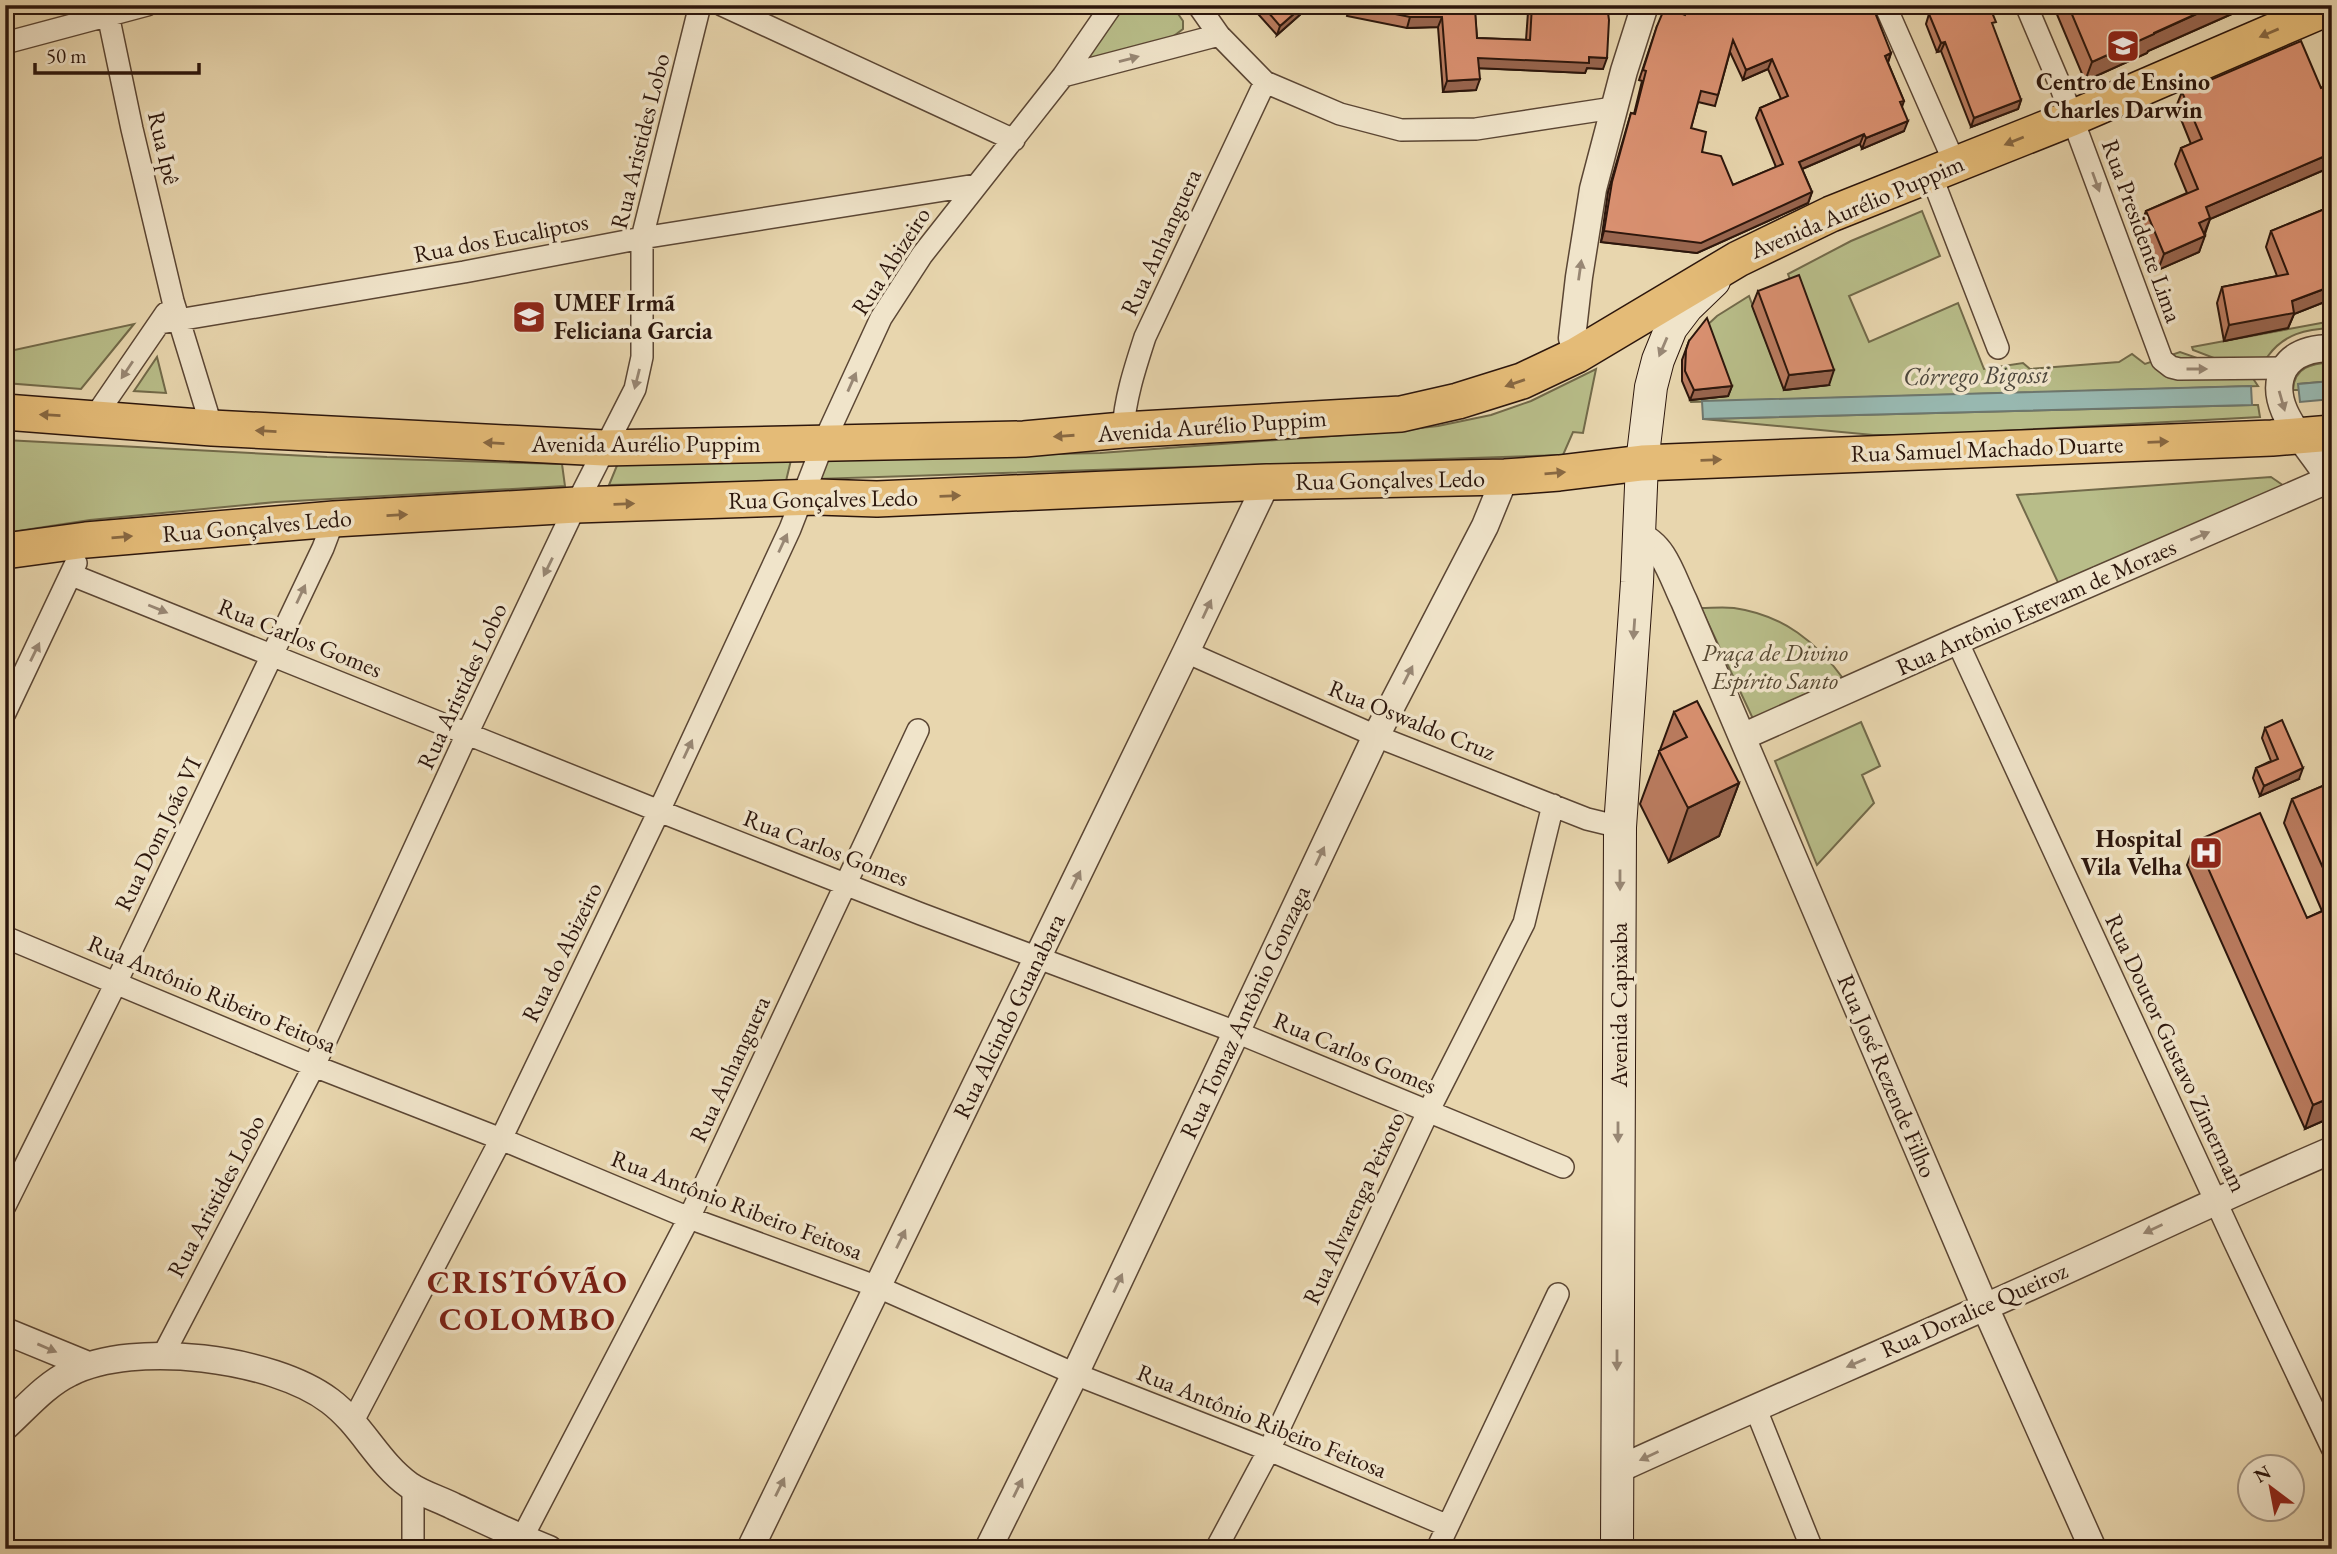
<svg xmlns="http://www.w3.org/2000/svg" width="2337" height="1554" font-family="'EB Garamond',serif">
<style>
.green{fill:#b8bd89;stroke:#726a4a;stroke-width:2}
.water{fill:#98b8b0;stroke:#6d776e;stroke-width:2}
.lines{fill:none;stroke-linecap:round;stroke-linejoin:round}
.minor-casing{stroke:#5b4634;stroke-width:24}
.tertiary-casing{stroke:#5b4634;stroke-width:29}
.secondary-casing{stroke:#2c160c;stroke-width:34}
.primary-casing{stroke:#2c160c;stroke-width:38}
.minor{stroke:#f0e4ca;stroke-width:21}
.tertiary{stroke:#f0e4ca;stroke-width:26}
.secondary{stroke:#f0e4ca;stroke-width:32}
.primary{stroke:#e4bb77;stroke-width:35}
.wall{fill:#bb7c60;stroke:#2c160c;stroke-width:2;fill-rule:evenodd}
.shaded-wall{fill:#98654e;stroke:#2c160c;stroke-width:2}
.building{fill:#d99070;stroke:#2c160c;stroke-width:2;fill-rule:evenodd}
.oneway{fill:#886842}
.oneway2{fill:#988774}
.labels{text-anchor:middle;stroke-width:7;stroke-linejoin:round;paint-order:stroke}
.poi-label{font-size:24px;font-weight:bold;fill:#2c160c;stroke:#f0e4ca}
.street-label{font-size:24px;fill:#2c160c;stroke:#f0e4ca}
.park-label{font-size:24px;font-style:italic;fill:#564832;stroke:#f0e4ca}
.water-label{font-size:26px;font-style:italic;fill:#4c473d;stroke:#f0e4ca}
.district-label{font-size:32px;font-weight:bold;letter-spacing:2px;fill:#7a1f14;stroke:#f0e4ca}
</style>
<rect width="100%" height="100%" fill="#e8d6ae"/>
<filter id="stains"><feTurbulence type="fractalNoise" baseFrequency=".00286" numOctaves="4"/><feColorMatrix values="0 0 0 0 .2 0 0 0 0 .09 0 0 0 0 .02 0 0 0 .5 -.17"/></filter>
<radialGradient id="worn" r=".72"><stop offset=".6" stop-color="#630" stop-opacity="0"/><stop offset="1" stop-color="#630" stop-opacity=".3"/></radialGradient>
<path class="green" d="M1122 5H1172L1183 21V29L1171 38 1079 65Z
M1922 211 1940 256 1849 296 1869 342 1958 303 1984 369 2023 363 2030 369 2119 362 2132 354 2145 364 2180 352 2252 377 2258 386 1691 402 1690 400 1728 396 1703 329 1717 316 1749 296 1784 390 1829 385 1788 274 1851 241Z
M2332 321V328C2306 329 2284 334 2268 356 2263 363 2261 368 2253 373L2193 350 2192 347Z
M134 324 81 389 5 383V352Z
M157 357 166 393 134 391Z
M2332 362V381L2299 384V390H2293C2294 366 2312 364 2332 362Z
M1596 369 1583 433 1573 432 1563 455 817 479 822 459 1100 453 1385 432 1438 426 1491 415 1531 401Z
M2252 405H2258L2260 417 1927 435H1873L1703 419Z
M5 440 327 457 562 464 565 486 276 502 90 520 5 533Z
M791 460 786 481 609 485 618 463Z
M2271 477 2290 490 2062 591 2017 495Z
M1701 608C1711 608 1723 607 1734 608 1783 615 1817 642 1845 681L1754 721Z
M1861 722 1880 766 1862 775 1874 803 1817 865 1775 761Z"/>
<path class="water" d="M2332 381V399L2300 402 2298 384Z
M2251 386 2252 405 1703 419 1702 401Z"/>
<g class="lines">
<defs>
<path id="minor" d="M106 5 132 129 173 301 212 428
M722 5 1014 140
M1198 5 1219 35 1265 82 1340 114 1401 130 1476 129 1613 108
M1885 5 1955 164
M2026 5 2060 85 2162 360 2171 367 2179 369 2285 368
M5 43 147 5
M1063 76 1219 35
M1931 175 1998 348
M160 323 464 272 642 238 976 185
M94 418 166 313
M1123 430C1125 398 1135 368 1145 337L1265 82
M72 575 659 811 921 914 1236 1032 1563 1167
M1957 641 2234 1241 2332 1448
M1186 652 1376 736 1587 819 1620 827
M5 713 76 563
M5 937 314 1066 501 1139 689 1218 878 1287 1075 1374 1269 1450 1448 1526
M5 1206 116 983 323 548 334 519
M162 1357 314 1066 467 734 576 505 635 389 642 357V238L700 5
M1755 1407 1812 1549
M353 1421 501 1139 659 811 790 529 823 444 881 318 922 255 1063 76 1112 5
M413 1488V1549
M522 1538 689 1218 918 730
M1216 1549 1269 1450 1428 1112 1524 923 1553 805
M1437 1549 1558 1294"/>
<path id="tertiary" d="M2332 348C2314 348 2294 352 2284 369 2263 408 2316 451 2332 484
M1577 355 1572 338 1579 277 1593 189 1624 71 1645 5
M1639 536C1664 544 1673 579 1684 601L1985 1307 2093 1549
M1742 737 1957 641 2330 479
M5 1331 88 1365
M5 1427C26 1408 45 1385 70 1373 135 1340 273 1358 330 1401 362 1425 377 1462 409 1485 422 1494 439 1499 453 1506 485 1521 516 1536 549 1549
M1617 1470C1739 1414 1862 1362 1985 1307 2101 1256 2215 1200 2332 1150
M750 1549 1186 652 1267 482
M988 1549 1075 1374 1376 736 1485 526 1505 477"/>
<path id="secondary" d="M1617 1549 1620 827 1637 582 1642 463 1651 387 1658 360 1671 328 1687 307 1714 281"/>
<path id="primary" d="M5 412 212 428 604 448 1024 439 1123 430 1401 414 1458 401 1522 381 1577 355 1738 259 1831 214 2072 118 2332 6
M5 551 86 540 334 519 576 505 818 497 877 499 1267 482 1505 477 1559 473 1642 463 2272 438 2332 433"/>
</defs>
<use href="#minor" class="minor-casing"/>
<use href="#tertiary" class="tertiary-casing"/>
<use href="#secondary" class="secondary-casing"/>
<use href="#primary" class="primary-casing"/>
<use href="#minor" class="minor"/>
<use href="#tertiary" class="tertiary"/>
<use href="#secondary" class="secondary"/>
<use href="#primary" class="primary"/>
</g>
<path class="wall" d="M1250 5H1311L1277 35Z
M1349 5H1442L1462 10 1473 9V5H1607L1603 69 1587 68 1585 73 1479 68 1476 90 1443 92 1438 27 1407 28 1347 16ZM1528 12 1526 40 1477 38 1475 14Z
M2053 5H2252L2148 51 2147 53 2085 81Z
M1929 14 1993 28 2021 100 2018 109 1971 127 1941 51 1937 52 1926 24Z
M1685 15 1891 53 1888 63 1904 101 1902 107 1904 131 1862 149 1860 144 1802 169 1812 192 1808 203 1697 253 1601 242 1608 192 1628 123 1631 113 1634 114 1642 81 1639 80 1657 26ZM1730 52 1743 80 1768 69 1781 99 1760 108 1756 118 1776 167 1733 185 1702 152 1691 128 1698 102 1715 106Z
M2332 84V170L2331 167 2210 219 2199 252 2158 270 2140 227 2146 211 2187 193 2175 164 2181 148 2191 144 2176 107 2182 92 2321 88Z
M2332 206V299L2294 314 2288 328 2224 341 2217 303 2222 287 2277 276 2266 247 2271 231Z
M1758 291 1829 385 1784 390 1752 306Z
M1689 341 1732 386 1728 396 1690 400 1682 381V360Z
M1674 712 1739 783 1719 836 1669 862 1640 804Z
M2265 728 2299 779 2260 796 2253 778 2256 768 2271 761 2262 738Z
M2332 782V1117L2305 1129 2187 865 2196 841 2307 918 2322 911 2284 823 2292 799Z"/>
<path class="shaded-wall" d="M1304 5H1311L1277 35 1280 26Z
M1475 5H1531L1528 12 1472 14Z
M2216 5H2252L2148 51 2147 53 2085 81 2092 62Z
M1410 17H1442L1438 27 1407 28Z
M1945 42 1941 51 1937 52 1941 43Z
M1891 53 1887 64 1885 56Z
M1589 57 1607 58 1603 69 1587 68 1585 73 1474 68 1478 58Z
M1772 59 1768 69 1743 80 1746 70Z
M1480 79 1476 90 1443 92 1447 81Z
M2021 100 2018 109 1971 127 1974 118Z
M1908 121 1904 131 1862 149 1866 138Z
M1864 134 1860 144 1795 172 1799 162Z
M2332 153V164L2331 167 2210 219 2204 234 2193 239 2206 207Z
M1812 192 1808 203 1697 253 1601 242 1604 231Z
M2205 236 2199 252 2158 270 2164 254Z
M2332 286V299L2294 314 2288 328 2224 341 2229 325Z
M1834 370 1829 385 1784 390 1789 375Z
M1732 386 1728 396 1690 400 1694 390Z
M2303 768 2299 779 2260 796 2264 786Z
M1739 783 1719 836 1669 862 1688 808Z
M2332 959V980L2326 962Z
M2332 1097V1117L2305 1129 2313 1105Z"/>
<path class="building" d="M1262 5H1304L1280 26Z
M1351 5H1442L1462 10 1475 9 1477 38 1530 40 1532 5H1607L1609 20 1607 58 1589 57V63L1478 58 1480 79 1447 81 1442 17H1410Z
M1689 5H1872L1891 53 1885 56 1904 101 1900 102 1908 121 1866 138 1864 134 1799 162 1812 192 1701 243 1604 231 1612 182 1631 113 1635 114 1646 71 1643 70 1657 26 1665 7 1685 15ZM1733 40 1746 70 1772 59 1788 96 1760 108 1783 164 1733 185 1721 156 1702 152 1706 132 1691 128 1701 91 1718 95Z
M1953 5H1989L1996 22 1992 23 2021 100 1974 118 1945 42 1941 43 1929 14Z
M2068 5H2216L2154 33V34L2092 62Z
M2301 41 2321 88 2332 84V153L2206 207 2210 218 2199 223 2205 236 2164 254 2146 211 2198 189 2181 148 2202 139 2182 92Z
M2332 206V286L2292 301 2294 313 2229 325 2222 287 2288 274 2271 231Z
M1799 275 1834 370 1789 375 1758 291Z
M1707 318 1732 386 1694 390 1685 371 1686 350 1689 341Z
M1697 701 1739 783 1688 808 1659 751 1687 737 1674 712Z
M2282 720 2303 768 2264 786 2256 768 2278 759 2265 728Z
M2332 782V888L2292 799Z
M2260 813 2307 918 2332 907V959L2326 962 2332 974V1097L2313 1105 2196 841Z"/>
<defs><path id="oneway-solid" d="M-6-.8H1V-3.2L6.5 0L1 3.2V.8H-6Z" transform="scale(1.75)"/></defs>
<g class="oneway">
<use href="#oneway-solid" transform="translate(2269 33) rotate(157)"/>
<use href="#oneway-solid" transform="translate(2014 141) rotate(158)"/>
<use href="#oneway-solid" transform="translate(1515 383) rotate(161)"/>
<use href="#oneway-solid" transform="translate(50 415) rotate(-177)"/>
<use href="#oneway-solid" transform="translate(266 431) rotate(-177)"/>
<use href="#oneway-solid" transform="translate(1064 436) rotate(176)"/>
<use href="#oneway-solid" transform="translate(2158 442) rotate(-2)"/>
<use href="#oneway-solid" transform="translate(494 443) rotate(-177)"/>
<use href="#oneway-solid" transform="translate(1711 460) rotate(-2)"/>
<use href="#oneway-solid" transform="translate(1555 473) rotate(-5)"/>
<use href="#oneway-solid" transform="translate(950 496) rotate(-2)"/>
<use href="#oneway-solid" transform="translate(624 504) rotate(-2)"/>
<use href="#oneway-solid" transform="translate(397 515) rotate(-3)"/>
<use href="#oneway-solid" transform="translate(122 537) rotate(-5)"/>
</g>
<g class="oneway2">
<use href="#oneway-solid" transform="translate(1129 59) rotate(-15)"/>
<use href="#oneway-solid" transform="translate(2096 182) rotate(70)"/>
<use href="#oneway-solid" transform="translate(1580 270) rotate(-82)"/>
<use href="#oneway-solid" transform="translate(1663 347) rotate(113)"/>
<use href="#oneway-solid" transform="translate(2197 369)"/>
<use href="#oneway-solid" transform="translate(127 370) rotate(124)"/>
<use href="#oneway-solid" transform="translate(637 379) rotate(104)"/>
<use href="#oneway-solid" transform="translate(852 382) rotate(-66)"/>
<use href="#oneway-solid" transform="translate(2282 401) rotate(74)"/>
<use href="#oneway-solid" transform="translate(2200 536) rotate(-23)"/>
<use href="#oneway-solid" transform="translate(783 543) rotate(-65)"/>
<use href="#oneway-solid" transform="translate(548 567) rotate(116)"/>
<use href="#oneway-solid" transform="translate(301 594) rotate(-65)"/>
<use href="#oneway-solid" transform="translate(158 609) rotate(22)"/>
<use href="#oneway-solid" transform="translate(1207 609) rotate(-65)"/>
<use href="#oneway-solid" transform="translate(1634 629) rotate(94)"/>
<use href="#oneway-solid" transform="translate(35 652) rotate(-64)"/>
<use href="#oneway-solid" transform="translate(1408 675) rotate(-63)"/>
<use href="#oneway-solid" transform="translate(688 749) rotate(-65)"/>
<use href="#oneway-solid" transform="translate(1320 856) rotate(-65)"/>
<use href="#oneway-solid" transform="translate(1076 880) rotate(-64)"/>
<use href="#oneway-solid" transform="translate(1620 880) rotate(90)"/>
<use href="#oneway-solid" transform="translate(1618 1132) rotate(90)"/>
<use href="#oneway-solid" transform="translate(2153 1229) rotate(155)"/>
<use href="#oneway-solid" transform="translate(901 1239) rotate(-64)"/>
<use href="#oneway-solid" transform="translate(1118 1283) rotate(-65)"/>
<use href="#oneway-solid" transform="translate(47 1348) rotate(23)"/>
<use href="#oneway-solid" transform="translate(1617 1360) rotate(90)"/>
<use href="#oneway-solid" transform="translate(1856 1363) rotate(157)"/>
<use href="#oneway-solid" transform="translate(1649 1456) rotate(155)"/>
<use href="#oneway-solid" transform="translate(780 1487) rotate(-64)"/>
<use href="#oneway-solid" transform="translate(1018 1488) rotate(-64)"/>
</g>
<defs>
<symbol id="school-square" viewBox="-11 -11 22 22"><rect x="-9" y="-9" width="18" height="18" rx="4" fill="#8f2418" stroke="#f0e4ca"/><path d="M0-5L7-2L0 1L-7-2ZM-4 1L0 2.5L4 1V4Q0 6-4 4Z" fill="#fff"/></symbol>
<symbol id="hospital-square" viewBox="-11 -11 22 22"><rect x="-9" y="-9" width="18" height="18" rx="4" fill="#8f2418" stroke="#f0e4ca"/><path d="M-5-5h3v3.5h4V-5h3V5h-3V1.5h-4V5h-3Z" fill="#fff"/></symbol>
</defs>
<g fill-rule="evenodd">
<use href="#school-square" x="2104" y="27" width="38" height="38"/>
<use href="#school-square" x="510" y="298" width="38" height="38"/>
<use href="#hospital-square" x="2187" y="834" width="38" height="38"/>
</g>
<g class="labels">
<g class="poi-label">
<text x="2123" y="90">Centro de Ensino<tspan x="2123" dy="28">Charles Darwin</tspan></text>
<text x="554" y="311" text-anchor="start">UMEF Irmã<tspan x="554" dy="28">Feliciana Garcia</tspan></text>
<text x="2182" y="847" text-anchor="end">Hospital<tspan x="2182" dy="28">Vila Velha</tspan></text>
</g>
<g class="street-label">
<text transform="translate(640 141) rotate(-76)" y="8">Rua Aristides Lobo</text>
<text transform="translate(164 148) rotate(77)" y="8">Rua Ipê</text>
<text transform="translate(1857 207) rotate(-23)" y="8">Avenida Aurélio Puppim</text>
<text transform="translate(2142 231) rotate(70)" y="8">Rua Presidente Lima</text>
<text transform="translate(501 238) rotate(-11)" y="8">Rua dos Eucaliptos</text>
<text transform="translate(1161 242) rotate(-65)" y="8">Rua Anhanguera</text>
<text transform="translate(891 261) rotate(-57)" y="8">Rua Abizeiro</text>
<text transform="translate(1212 426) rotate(-4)" y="8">Avenida Aurélio Puppim</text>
<text x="646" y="452">Avenida Aurélio Puppim</text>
<text transform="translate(1987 449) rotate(-2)" y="8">Rua Samuel Machado Duarte</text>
<text transform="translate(1390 480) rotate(-1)" y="8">Rua Gonçalves Ledo</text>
<text transform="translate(823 499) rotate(-1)" y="8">Rua Gonçalves Ledo</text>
<text transform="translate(257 526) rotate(-5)" y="8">Rua Gonçalves Ledo</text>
<text transform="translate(2036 607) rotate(-24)" y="8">Rua Antônio Estevam de Moraes</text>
<text transform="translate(300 638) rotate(22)" y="8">Rua Carlos Gomes</text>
<text transform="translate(462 686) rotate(-65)" y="8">Rua Aristides Lobo</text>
<text transform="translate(1412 720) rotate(22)" y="8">Rua Oswaldo Cruz</text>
<text transform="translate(158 834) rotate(-64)" y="8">Rua Dom João VI</text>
<text transform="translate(826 848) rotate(21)" y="8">Rua Carlos Gomes</text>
<text transform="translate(562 952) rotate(-64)" y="8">Rua do Abizeiro</text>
<text transform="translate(212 994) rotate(23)" y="8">Rua Antônio Ribeiro Feitosa</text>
<text transform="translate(1619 1005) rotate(-90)" y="8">Avenida Capixaba</text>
<text transform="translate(1245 1012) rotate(-65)" y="8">Rua Tomaz Antônio Gonzaga</text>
<text transform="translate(1009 1016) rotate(-64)" y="8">Rua Alcindo Guanabara</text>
<text transform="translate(1355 1053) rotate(23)" y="8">Rua Carlos Gomes</text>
<text transform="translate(2176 1053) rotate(65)" y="8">Rua Doutor Gustavo Zimermam</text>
<text transform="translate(730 1069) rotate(-65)" y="8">Rua Anhanguera</text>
<text transform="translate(1887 1076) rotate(67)" y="8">Rua José Rezende Filho</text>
<text transform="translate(216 1196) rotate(-62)" y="8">Rua Aristides Lobo</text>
<text transform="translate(737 1205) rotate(21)" y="8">Rua Antônio Ribeiro Feitosa</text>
<text transform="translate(1354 1208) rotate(-65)" y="8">Rua Alvarenga Peixoto</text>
<text transform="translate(1974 1310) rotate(-24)" y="8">Rua Doralice Queiroz</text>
<text transform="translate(1262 1421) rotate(22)" y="8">Rua Antônio Ribeiro Feitosa</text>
</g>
<g class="park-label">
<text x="1775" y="661">Praça de Divino<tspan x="1775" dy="28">Espírito Santo</tspan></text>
</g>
<g class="water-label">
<text transform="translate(1976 375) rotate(-1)" y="9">Córrego Bigossi</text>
</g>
<g class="district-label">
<text x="528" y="1293">CRISTÓVÃO<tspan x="528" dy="37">COLOMBO</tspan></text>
</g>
</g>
<rect width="2337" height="1554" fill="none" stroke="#e8d6ae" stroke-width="28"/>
<rect x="7" y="7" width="2323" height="1540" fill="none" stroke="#2c160c" stroke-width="3.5"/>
<rect x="14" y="14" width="2309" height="1526" fill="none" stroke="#2c160c" stroke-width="2"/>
<g transform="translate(2271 1488) rotate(328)"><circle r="33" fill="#f0e4ca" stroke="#a2927e" stroke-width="2"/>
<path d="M0-5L12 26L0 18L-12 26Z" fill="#8f2418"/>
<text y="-10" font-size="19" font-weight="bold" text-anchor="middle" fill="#2c160c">N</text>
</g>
<path d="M35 63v10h164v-10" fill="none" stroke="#2c160c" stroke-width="3.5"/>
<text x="46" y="63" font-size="21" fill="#2c160c" stroke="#f0e4ca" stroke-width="5" paint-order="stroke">50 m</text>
<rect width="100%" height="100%" filter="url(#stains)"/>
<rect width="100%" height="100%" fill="url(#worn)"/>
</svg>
